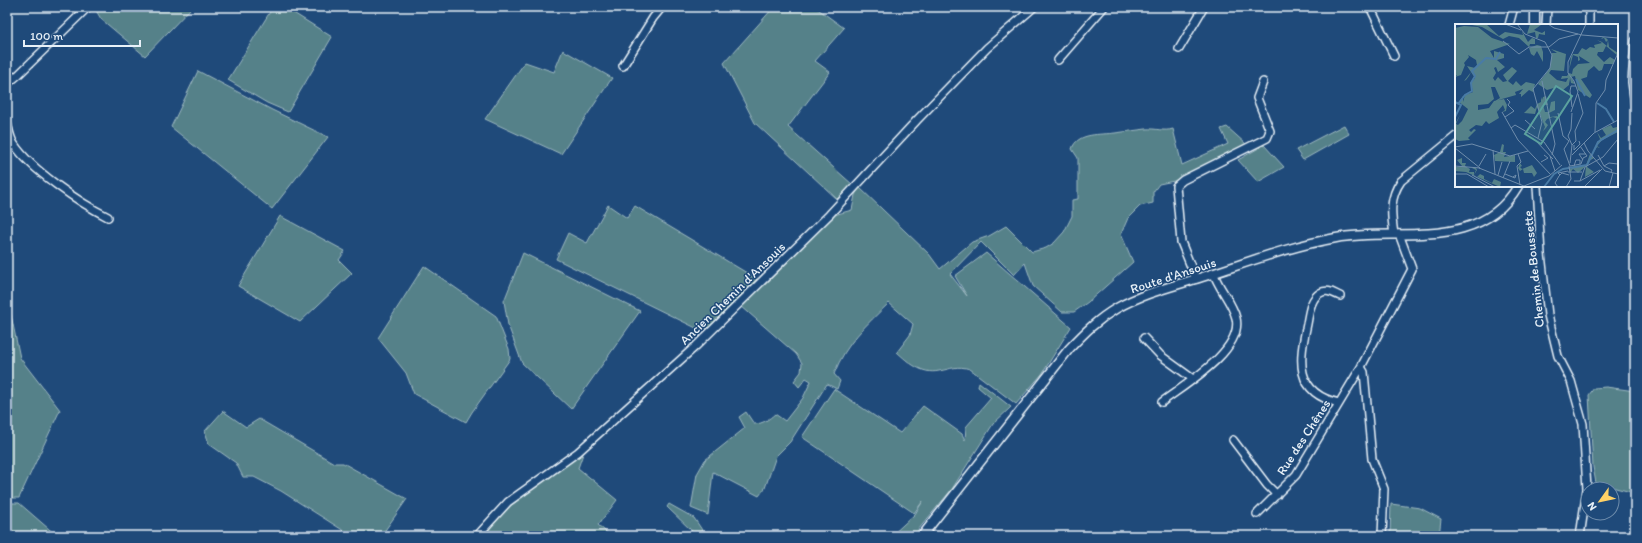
<svg xmlns="http://www.w3.org/2000/svg" width="1642" height="543" font-family="Itim,sans-serif">
<style>
.green{fill:#548189;stroke:#9eb9c0}
.lines{fill:none;stroke-linecap:round;stroke-linejoin:round}
.minor-casing{stroke:#e8f1f8;stroke-width:10}
.tertiary-casing{stroke:#e8f1f8;stroke-width:11}
.minor{stroke:#1f4a7a;stroke-width:7}
.tertiary{stroke:#1f4a7a;stroke-width:8}
.labels{text-anchor:middle;stroke-width:3;stroke-linejoin:round;paint-order:stroke}
.street-label{font-size:13px;fill:#e8f1f8;stroke:#1f4a7a}
.inset-river{fill:none;stroke:#497ba6;stroke-width:2}
.inset-road{fill:none;stroke:#6f8dac;stroke-width:1}
.view{fill:#5ba19e;fill-opacity:0.15;stroke:#5ba19e;stroke-width:2}
.inset-edge{fill:none;stroke:#e8f1f8;stroke-width:2}
</style>
<rect width="100%" height="100%" fill="#1f4a7a"/>
<filter id="ink" filterUnits="userSpaceOnUse"><feTurbulence type="fractalNoise" baseFrequency=".025" numOctaves="2"/><feDisplacementMap in="SourceGraphic" scale="8" xChannelSelector="R" yChannelSelector="G"/><feConvolveMatrix kernelMatrix="1 2 1 2 8 2 1 2 1" color-interpolation-filters="sRGB"/></filter>
<g filter="url(#ink)">
<path class="green" d="M94 7H192L145 56 101 19Z
M273 7H284L332 37 288 112 267 103 228 80Z
M774 7H815L844 28 815 61 830 72 788 127 853 185 837 199 755 123 724 63Z
M563 50 612 78 561 154 485 119 525 62 554 72Z
M198 71 272 110 328 137 272 209 171 127Z
M1344 125 1349 134 1303 160 1296 150Z
M1227 127 1246 144 1174 181 1159 184 1153 192V203L1140 206 1128 218 1121 234 1133 262 1088 302 1074 312H1062L1033 286 1025 263 1014 275 981 242 950 274 967 296 955 276 986 253 1071 327 1042 374 1016 404 970 369C957 365 951 369 939 371 922 375 908 362 897 352L910 335 913 324 889 303C866 325 846 343 834 374L840 381 837 389 827 384 790 442 776 456 765 488 759 496 713 472 708 515 691 508 697 474 705 460 745 428 739 417 746 412 754 424C763 424 769 419 775 414L785 421 803 398 811 381 806 378 799 387 794 381 801 372 802 363 796 354 741 306 834 215 852 210 855 195 859 187 929 254 940 269 972 242 989 236 1006 226 1032 252 1046 248 1054 243 1064 232 1072 216V200L1078 199V158L1072 149C1077 132 1101 135 1115 133 1125 132 1136 130 1146 129 1155 128 1164 132 1173 129L1182 165 1228 144 1221 129Z
M1264 145 1284 167 1258 182 1238 160Z
M608 205 627 218 635 206 757 279 708 328H696L556 259 568 233 587 243Z
M280 216 345 251 339 260 352 273 300 322 238 286Z
M523 253 640 311 571 409 522 363 508 325 504 301Z
M424 266 496 316 509 349 510 359 472 412 466 422 414 394 406 373 378 338Z
M7 313 11 315 20 358 60 410 19 498H7Z
M979 382 1011 407 993 424 952 489 913 536H891L915 514 923 501 914 513 802 437 834 389 900 433 923 406 962 434 965 440 966 427 991 398 978 387Z
M1606 387 1635 391V493L1596 483 1593 467 1589 395 1594 388Z
M223 411 246 427 259 419 334 463H343L407 499 381 536H352L281 491 254 477H243L236 463 209 444 205 431Z
M584 451 578 468 617 500 598 525 611 536H483L509 507Z
M7 503H19L57 536H7Z
M669 504 694 518 706 536H686L692 531 667 507Z
M1391 504 1420 508 1441 519 1439 536H1390Z"/>
<g class="lines">
<defs>
<path id="minor" d="M1370 7 1394 56
M1589 7V25
M1509 25 1514 7
M1546 25 1547 7
M1635 41 1632 82 1635 105
M1179 49 1204 7
M1058 60 1104 7
M623 66 653 18 662 7
M7 84 18 75 88 7
M7 123C9 130 10 138 14 144 31 170 80 203 108 217
M1537 186 1541 254 1548 315 1558 356 1571 381 1583 424 1587 489 1580 536
M1394 234C1391 215 1389 198 1401 181L1456 136
M1196 279 1181 242 1176 186 1183 180 1267 138 1270 131 1257 98 1263 82
M1144 338 1160 355 1193 379
M1361 367 1364 372 1372 459 1384 489 1382 536
M1162 402C1184 385 1244 350 1236 318 1232 302 1219 289 1214 274
M1339 403C1294 393 1299 360 1307 324 1309 314 1310 299 1320 293 1328 289 1333 293 1340 296
M1233 440 1267 485 1277 495
M1257 514 1296 475 1361 367 1412 269 1399 234
M477 536 508 502 578 452 696 346 829 215 917 120 987 48 1034 7"/>
<path id="tertiary" d="M1535 25V7
M922 536 1069 349C1084 333 1098 319 1117 308 1143 293 1174 286 1202 277 1246 263 1290 246 1336 238 1398 227 1479 253 1518 186"/>
</defs>
<use href="#minor" class="minor-casing"/>
<use href="#tertiary" class="tertiary-casing"/>
<use href="#minor" class="minor"/>
<use href="#tertiary" class="tertiary"/>
</g>
</g>
<g class="labels">
<g class="street-label">
<text transform="translate(1533 269) rotate(-96)" y="5">Chemin de Boussette</text>
<text transform="translate(1173 275) rotate(-18)" y="5">Route d'Ansouis</text>
<text transform="translate(732 293) rotate(-44)" y="5">Ancien Chemin d'Ansouis</text>
<text transform="translate(1303 437) rotate(-57)" y="5">Rue des Chênes</text>
</g>
</g>
<g transform="translate(1455 24)">
<rect width="163" height="163" fill="#1f4a7a"/>
<path d="M12 0H31L44 12 50 8 68 11 67 7 73 18 77 14 80 15V20H75L74 23 64 14 54 12 48 15 27 3ZM75 0H92L86 1 79 6 87 9 90 7V11L84 10 83 14H81L80 8 72 10ZM9 2 23 3 37 14 55 20 35 27 39 34V27L49 30V34L42 36 50 43 43 48 41 43 39 44 41 49 38 54 40 57 43 53 48 58 52 57 48 51 57 43 62 47 53 57 58 61 61 57 66 62 71 58 80 60 78 68 74 66 66 73V70H64L68 65 60 68 61 71 40 77 45 74 40 63H36L39 75 33 80 23 81V86L34 84 39 77 49 75 52 81 51 87 47 88 50 86 48 81 42 88 44 94 34 100 31 97 27 102 21 101 14 106 16 108 19 105 21 106 13 114 15 116 4 117 0 115V100L5 91 1 100 3 101 7 97 13 85 4 78 8 72V78L10 71 18 68 16 59 20 54 16 48 14 52 11 56 9 57 16 48 12 42 20 44 22 41 21 36 13 31 14 33 9 39 10 41 6 51 0 53 2 51H0V4ZM148 13 151 14 153 16 154 23 163 29V32L151 22 148 28H143L142 31 149 38 155 33 160 36 158 40H149L147 46 144 47 139 42 133 47 132 53 126 55 137 71 135 74 123 66 120 52 116 53 120 60 116 59 115 54V60L114 55V61L108 66 102 63 92 66 83 60 95 44 97 29H102L96 25 111 30 109 47 96 46 94 49 102 56 111 58 113 54 106 55 107 52H112L114 49 117 50 118 45 123 40 135 39 124 32 125 36 123 37V33L118 31 114 46 116 33 118 30H123L127 24 131 26 135 23 140 24 139 21 147 19 142 16 147 18 152 22 153 16 151 18 149 14 146 15ZM82 21 86 22 88 28V38L82 27 79 32 76 30 74 24ZM91 72 93 81H88L90 88H94L96 78 100 77V86L94 89 95 93 102 92 103 95 98 93 92 95 90 98 93 101 91 104 88 107 90 103 82 83 80 90 69 89 76 82 80 85 82 80 86 78V73L87 76 88 73ZM156 101 158 104 162 103 163 108 147 116 142 122 145 124 142 123 137 131 145 115 142 108 146 114 151 111 147 105ZM47 120 49 121 48 128H51L49 133 60 131V138L40 137 39 131 45 128ZM135 130 139 134 134 137 132 143 139 148 130 153 131 142 123 149 118 145 115 149 114 145 120 143H114L131 141ZM7 134V139H11L10 142 15 145 14 148H19V151L21 146 17 144H21L22 146 19 151 22 153 25 150 29 152V155L37 159 41 151 39 155 46 158 45 163 11 148 0 147 1 143 7 142 2 136ZM65 139 67 142 71 140 65 143 67 145 77 141 82 149 79 153 77 149H69L68 145 65 147 63 144Z" fill="#548189"/>
<path class="inset-river" d="M121 55 130 72M0 78 6 81 0 93M142 79 151 85 159 98M3 80 10 71 17 67 16 59 20 52 17 47 31 34 41 35 45 28M89 163 99 150 108 145 132 141 143 118 163 106"/>
<path class="inset-road" d="M50 0 66 6M62 0 70 10 90 18 97 31 95 44 78 65 87 98 83 114M93 0 99 4 127 11M127 11 163 14M48 17 64 30 74 23H94L104 15 123 10M87 57 100 120 97 131M117 83 115 67 116 62H121M47 88 63 116 96 151M116 88 123 68 119 57 113 49V38L131 0M103 89 108 112 114 117M50 93 59 87 53 81 55 78 52 75M70 96 80 105M56 104 60 101 89 118 105 141M140 108 141 79 150 66 151 56 163 29M81 117 98 135M114 117 109 125 115 142M129 119 133 127 150 147M117 121 121 117 120 107 128 89 123 70M119 121V126L125 120 124 117M0 123 17 120 55 132 73 127M0 124 25 144M38 126 40 150M63 130 66 138 62 142 65 161M117 131 139 109 163 96M143 131 149 142 157 146 156 148M95 132 100 147M128 136 124 130H131M86 138 93 134 89 131M115 139 117 121 113 112 116 105 117 89M0 142 25 144M24 142 31 130M115 142 126 140 128 134 132 132 125 122M119 142 121 136H125V140M149 142 154 139 163 140M24 144 69 162 94 152 107 141M150 147 163 150M113 148H127M0 150H12L34 163M50 150 60 154 61 151 58 153M17 151 40 163M43 151 47 138M105 151 103 149 113 147M48 154 55 137M119 157H125L145 146M125 157 130 143 148 133 163 115M103 163 100 159 104 152 107 149 114 151M111 163 116 155 114 142M129 163 147 145M154 163 158 149"/>
<path class="view" d="M101 62 117 72 86 120 70 110Z"/>
<rect width="163" height="163" class="inset-edge"/>
</g>
<rect width="1642" height="543" fill="none" stroke="#1f4a7a" stroke-width="24"/>
<rect x="12" y="12" width="1618" height="519" fill="none" stroke="#e8f1f8" stroke-width="1.5" filter="url(#ink)"/>
<g transform="translate(1600 501) rotate(237)"><circle r="19" fill="#1f4a7a" stroke="#6f8dac"/>
<path d="M0-3L7 15L0 10L-7 15Z" fill="#ffd166"/>
<text y="-6" font-size="11" font-weight="bold" text-anchor="middle" fill="#e8f1f8">N</text>
</g>
<path d="M24 40v6h116v-6" fill="none" stroke="#e8f1f8" stroke-width="2"/>
<text x="30" y="40" font-size="12" fill="#e8f1f8" stroke="#1f4a7a" stroke-width="3" paint-order="stroke">100 m</text>
</svg>
